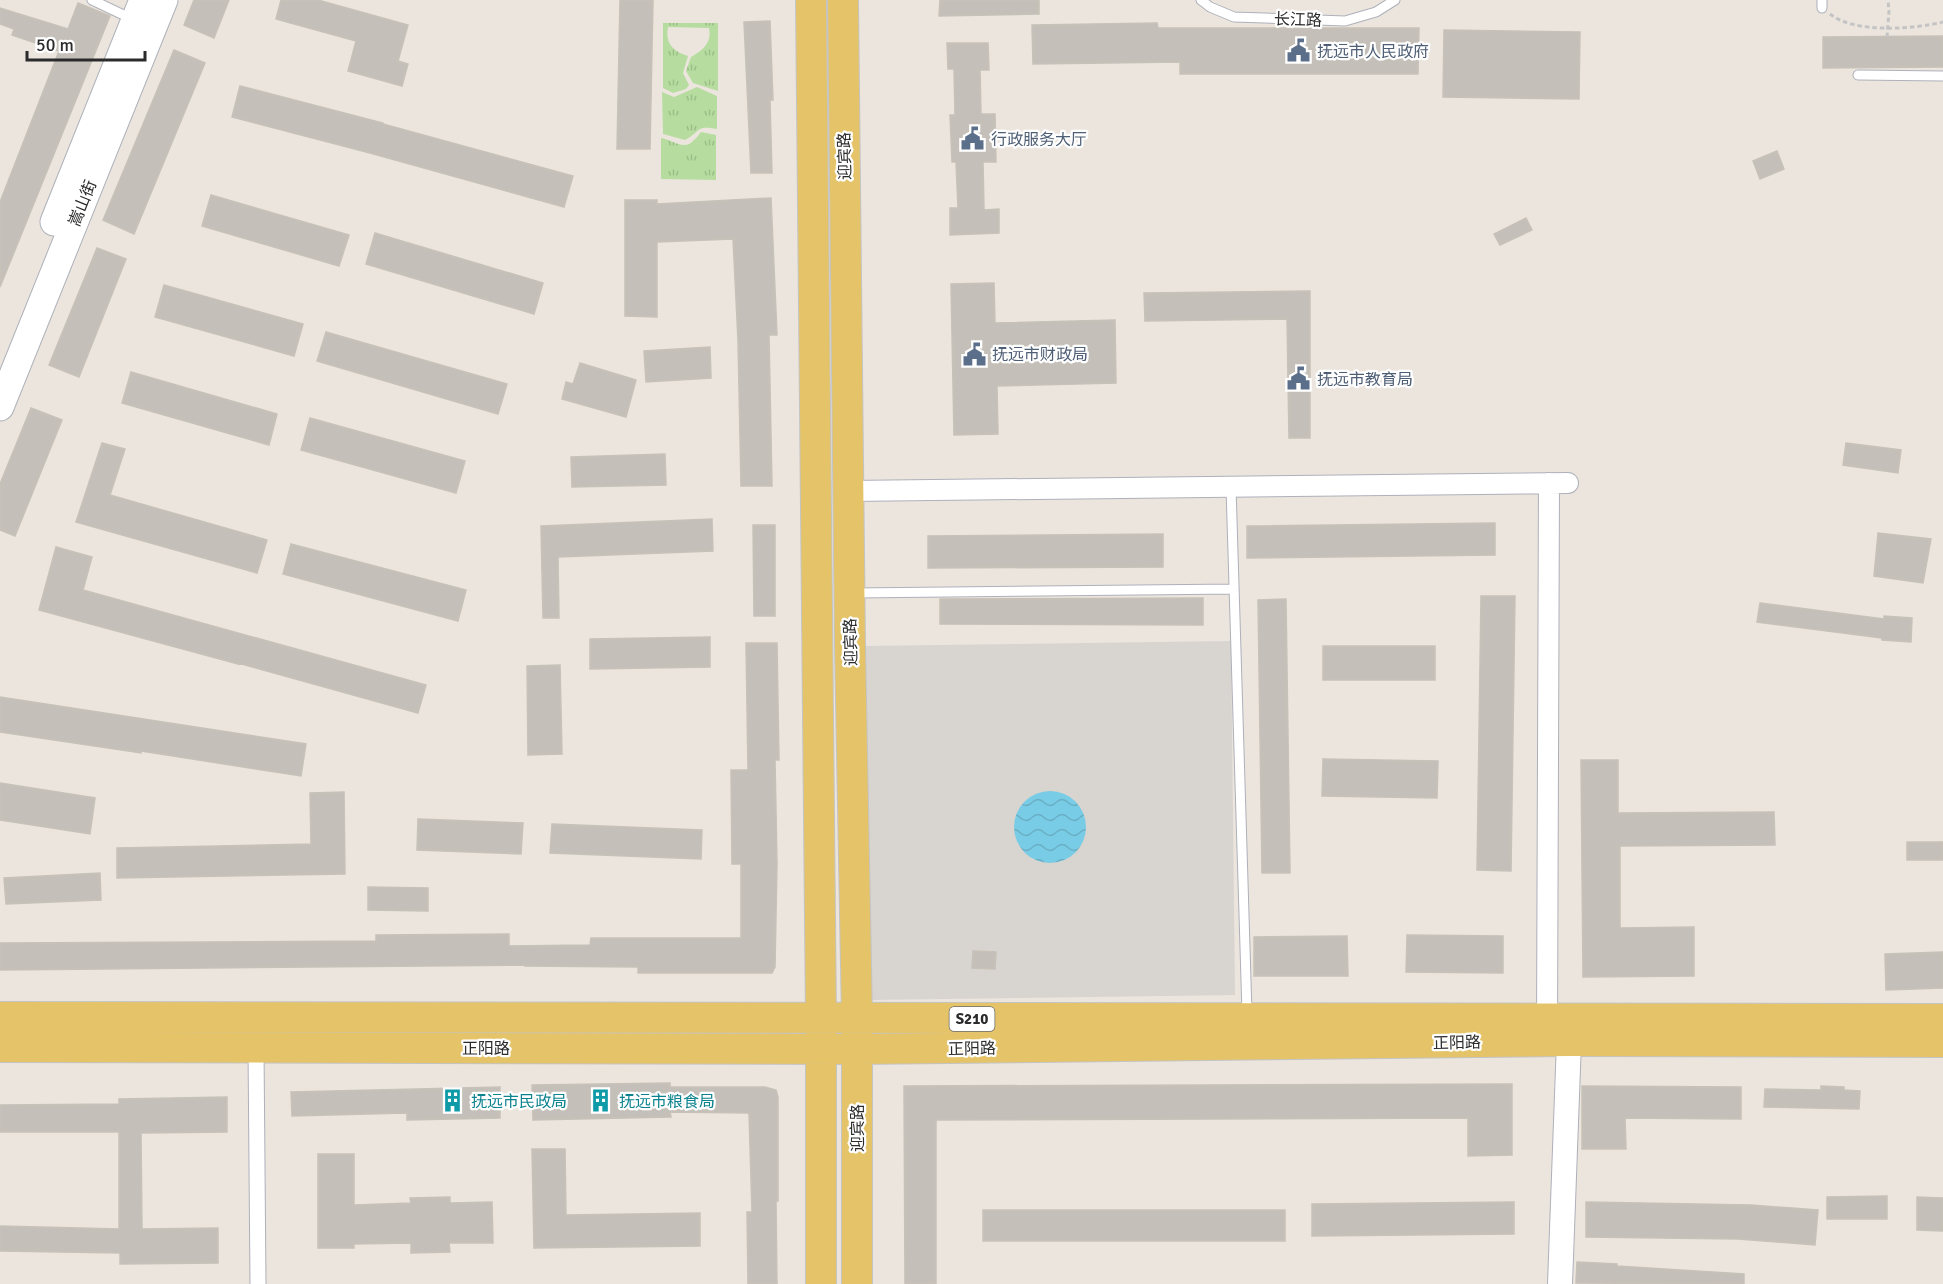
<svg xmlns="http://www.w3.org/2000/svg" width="1943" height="1284" font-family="Signika,'Noto Sans SC',sans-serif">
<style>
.grass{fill:url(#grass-tufts)}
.plaza{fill:#d8d4d0}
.water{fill:url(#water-waves)}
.building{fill:#c4c0b9;stroke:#c7c1b8;stroke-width:1.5}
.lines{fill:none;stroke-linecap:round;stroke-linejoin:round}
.service-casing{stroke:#aeb1ba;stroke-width:11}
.pedestrian-casing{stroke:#aeb1ba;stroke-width:17}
.minor-casing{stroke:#aeb1ba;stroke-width:22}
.tertiary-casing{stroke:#aeb1ba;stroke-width:26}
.secondary-casing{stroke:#aeb1ba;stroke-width:29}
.primary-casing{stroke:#c4c4c4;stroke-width:32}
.path{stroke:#c4c4c4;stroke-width:3;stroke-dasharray:4.5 3;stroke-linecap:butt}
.service{stroke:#fff;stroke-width:9}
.pedestrian{stroke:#fff;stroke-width:15}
.minor{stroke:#fff;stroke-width:20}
.tertiary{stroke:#fff;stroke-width:24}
.secondary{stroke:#fff;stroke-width:27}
.primary{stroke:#e5c469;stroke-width:30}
.labels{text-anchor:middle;stroke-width:4.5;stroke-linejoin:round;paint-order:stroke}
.shield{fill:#fff;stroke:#6b6b6b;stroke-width:1.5}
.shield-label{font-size:15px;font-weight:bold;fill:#2b2b2b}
.street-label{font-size:16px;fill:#2b2b2b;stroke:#fff}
.service-label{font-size:16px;fill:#4e5e75;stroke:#fff;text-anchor:start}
.culture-label{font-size:16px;fill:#0d838f;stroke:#fff;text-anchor:start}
</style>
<defs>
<pattern id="grass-tufts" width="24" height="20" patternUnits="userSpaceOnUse" patternTransform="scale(1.5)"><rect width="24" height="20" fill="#b6dd9f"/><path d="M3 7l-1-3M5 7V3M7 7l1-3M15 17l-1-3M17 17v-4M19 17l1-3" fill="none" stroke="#9dbe89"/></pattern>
<pattern id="water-waves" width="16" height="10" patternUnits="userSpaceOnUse" patternTransform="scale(1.5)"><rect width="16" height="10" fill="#79cce5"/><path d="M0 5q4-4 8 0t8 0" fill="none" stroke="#69afc5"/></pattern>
</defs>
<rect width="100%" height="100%" fill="#ebe5de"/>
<path class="grass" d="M663 23H718V91L693 83 686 71 691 57C703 50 712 43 709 28L668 27C665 44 673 51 688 56L683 73 689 85 686 89 673 93 663 88Z
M697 87 717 96V129C695 125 702 131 685 140L663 134 662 92 674 97Z
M701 132 716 135V180L661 179V138C672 139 684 152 694 140 697 138 698 135 701 132Z"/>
<path class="plaza" d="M1231 641 1235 995 869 1000 865 646Z"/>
<path class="water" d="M1014 827a36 36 0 1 1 72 0a36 36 0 1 1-72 0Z"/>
<path class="building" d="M194 0H229L214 38 184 25Z
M281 0H318L408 25 398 61 408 64 402 86 348 71 356 41 276 19Z
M620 0H653L650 149H617Z
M940 0H1039V14L939 16Z
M78 3 110 16 0 287V202L59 51 12 35 14 29 0 24V8L68 29Z
M770 21 773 100H770L772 173H751L744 22Z
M1157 23 1158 28H1419L1418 74H1180V62L1033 64 1032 25Z
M1444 30 1580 32 1579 99 1443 97Z
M1943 36V67L1823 68V37Z
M947 43H988L989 70H980L981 114H995L996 162H983L984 210 999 209V233L950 235V208H958L956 162H952L950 115H955L954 69H948Z
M174 50 205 63 134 234 103 220Z
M240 86 383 123V124L573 176 564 207 370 153 232 117Z
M1777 151 1784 169 1760 179 1753 161Z
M211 195 349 235 339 266 202 226Z
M771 198 777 335H769L772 486H741L738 340 733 239 657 242V317L625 316V200H657V204Z
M1526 218 1532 230 1500 245 1494 234Z
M375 233 543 283 534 314 366 264Z
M97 248 126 259 79 377 49 365Z
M994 283 995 323 1115 320 1116 383 997 386 998 434 954 435 951 284Z
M164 285 303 324 294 356 155 317Z
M1310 291V438H1289L1287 319 1145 321 1144 293Z
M326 332 507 384 498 414 317 361Z
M710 347 711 378 646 382 644 351Z
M580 363 636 380 626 417 562 399 566 382 573 384Z
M131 372 277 414 269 445 122 403Z
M31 408 62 420 15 536 0 530V484Z
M310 418 465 461 456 493 301 450Z
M102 443 125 449 110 495 267 540 257 573 76 522Z
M1846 443 1901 450 1898 473 1843 465Z
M665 454 666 485 572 487 571 457Z
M712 519 713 551 558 557 559 618H543L541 526Z
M1495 523V555L1247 558V526Z
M753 525H775V616H754Z
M1878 533 1931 539 1923 583 1874 576Z
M1163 534V567L928 568V536Z
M291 544 466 590 458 621 283 574Z
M56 547 92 557 83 590 426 685 418 713 238 663V664L39 610Z
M1481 596H1515L1511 871 1477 870Z
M1203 598V625L940 624V599Z
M1286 599 1290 873H1262L1258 600Z
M1760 603 1884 619V616L1912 618 1911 642 1882 640V638L1757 622Z
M710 637V667L590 669V639Z
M746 643H777L779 760H775L777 863 775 967 772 973H638V967L525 966V965L0 970V943L376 941V935L509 934V946L590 945 591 938H741V864H732L731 770H748Z
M1323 646H1435V680H1323Z
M560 665 562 754 528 755 527 666Z
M0 697 306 744 301 776 141 751V753L0 732Z
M1323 759 1438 761 1437 798 1322 796Z
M1581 760H1618V813L1774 812 1775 845 1620 846V928L1694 927V976L1583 977Z
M0 783 95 798 90 834 0 820Z
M344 792 345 874 117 878V848L311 844 310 793Z
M418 819 523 823 521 854 417 850Z
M552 824 702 830 701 859 550 853Z
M1907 842H1943V860H1907Z
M100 873 101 900 6 904 4 878Z
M368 887 428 888V911L368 910Z
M1407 935 1503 936V973L1406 972Z
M1347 936 1348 976H1254V937Z
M973 951 996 952 995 969 972 968Z
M1943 952V988L1886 990 1885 954Z
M670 1083V1087H765L776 1090 778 1097V1201H776L777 1284H748L747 1212H752L749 1113 670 1112 671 1117 533 1120 532 1085Z
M1512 1084V1155L1468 1156V1118L936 1120V1284H905L904 1086Z
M1582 1086 1741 1087V1119L1625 1118 1626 1149H1582Z
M1821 1086 1844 1087V1090L1860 1091 1859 1109 1764 1107 1765 1089 1821 1090Z
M500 1087V1118L407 1120V1113L292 1116 291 1092Z
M227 1097V1132L141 1133 142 1229 218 1228V1263L120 1264V1253L0 1251V1226L119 1229V1132H0V1105L119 1104V1099Z
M532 1149H565L566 1215 700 1213V1246L534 1248Z
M318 1154H354V1205L411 1203 410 1198 450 1197V1203L492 1202 493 1243H449L450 1252 411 1253V1243L354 1244V1248H318Z
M1887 1196V1219H1827V1197Z
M1917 1197 1943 1198V1231L1917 1230Z
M1514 1202V1234L1312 1236V1204Z
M1586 1202 1751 1205 1818 1210 1815 1245 1738 1239 1586 1237Z
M983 1210H1285V1241H983Z
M1577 1262 1617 1264V1266L1744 1274V1284L1576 1283Z"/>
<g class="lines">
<defs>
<path id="service" d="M92 0 132 19
M1201 0 1210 7 1234 17 1345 21 1376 12 1395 0
M1822 0V8
M1858 75 1943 76
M1231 487 1247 1013
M853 593 1234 589"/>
<path id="pedestrian" d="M256 1048 258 1284"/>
<path id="minor" d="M848 491 1568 483
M1547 1029 1549 483"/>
<path id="tertiary" d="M1560 1284 1569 1041"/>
<path id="secondary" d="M54 222 143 0
M0 407 164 0"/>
<path id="primary" d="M811 0 821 1019V1284
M843 0 850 646 857 1019V1284
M0 1017 1943 1019
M0 1047 857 1049 1569 1041 1943 1042"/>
</defs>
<use href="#service" class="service-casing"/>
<use href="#pedestrian" class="pedestrian-casing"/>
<use href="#minor" class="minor-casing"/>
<use href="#tertiary" class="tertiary-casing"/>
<use href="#secondary" class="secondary-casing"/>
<use href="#primary" class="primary-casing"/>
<path class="path" d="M1830 14C1855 34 1914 29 1943 22
M1887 37 1889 11 1888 0"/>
<use href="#service" class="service"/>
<use href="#pedestrian" class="pedestrian"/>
<use href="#minor" class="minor"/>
<use href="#tertiary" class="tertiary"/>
<use href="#secondary" class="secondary"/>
<use href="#primary" class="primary"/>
</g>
<defs>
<symbol id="civic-bare" viewBox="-9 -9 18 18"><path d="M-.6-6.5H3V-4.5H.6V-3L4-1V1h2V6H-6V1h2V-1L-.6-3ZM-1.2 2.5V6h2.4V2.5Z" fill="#5c6f8a" stroke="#fff" stroke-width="2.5" paint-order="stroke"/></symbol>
<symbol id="building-bare" viewBox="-9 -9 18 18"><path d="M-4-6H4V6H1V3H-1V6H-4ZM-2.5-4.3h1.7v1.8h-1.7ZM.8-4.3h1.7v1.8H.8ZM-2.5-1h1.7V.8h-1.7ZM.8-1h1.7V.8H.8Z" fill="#0f9aa8" stroke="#fff" stroke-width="2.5" paint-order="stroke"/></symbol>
</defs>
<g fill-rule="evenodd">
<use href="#civic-bare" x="1282" y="34" width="33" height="33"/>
<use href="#civic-bare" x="956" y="122" width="33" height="33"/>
<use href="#civic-bare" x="958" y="338" width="33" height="33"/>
<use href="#civic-bare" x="1282" y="362" width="33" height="33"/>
<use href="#building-bare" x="436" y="1084" width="33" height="33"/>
<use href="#building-bare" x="584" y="1084" width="33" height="33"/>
</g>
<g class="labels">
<rect class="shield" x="949.5" y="1007" width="45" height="24" rx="4.5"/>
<g class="shield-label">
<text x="972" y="1024">S210</text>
</g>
<g class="street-label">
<text transform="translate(1298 19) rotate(2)" y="6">长江路</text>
<text transform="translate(844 156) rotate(-91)" y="6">迎宾路</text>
<text transform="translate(82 203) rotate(-68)" y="6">嵩山街</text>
<text transform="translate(850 642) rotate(-91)" y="6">迎宾路</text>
<text transform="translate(1457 1042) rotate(-1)" y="6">正阳路</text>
<text x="486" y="1054">正阳路</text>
<text transform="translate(972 1048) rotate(-1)" y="6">正阳路</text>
<text transform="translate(857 1128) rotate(-90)" y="6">迎宾路</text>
</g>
<g class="service-label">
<text x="1317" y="57">抚远市人民政府</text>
<text x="991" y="145">行政服务大厅</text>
<text x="992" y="360">抚远市财政局</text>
<text x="1317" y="385">抚远市教育局</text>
</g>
<g class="culture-label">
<text x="471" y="1107">抚远市民政局</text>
<text x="619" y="1107">抚远市粮食局</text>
</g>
</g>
<path d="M27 51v9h118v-9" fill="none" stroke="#2b2b2b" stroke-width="3"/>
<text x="36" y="51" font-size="18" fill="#2b2b2b" stroke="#ffffff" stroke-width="4.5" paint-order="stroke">50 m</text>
</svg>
